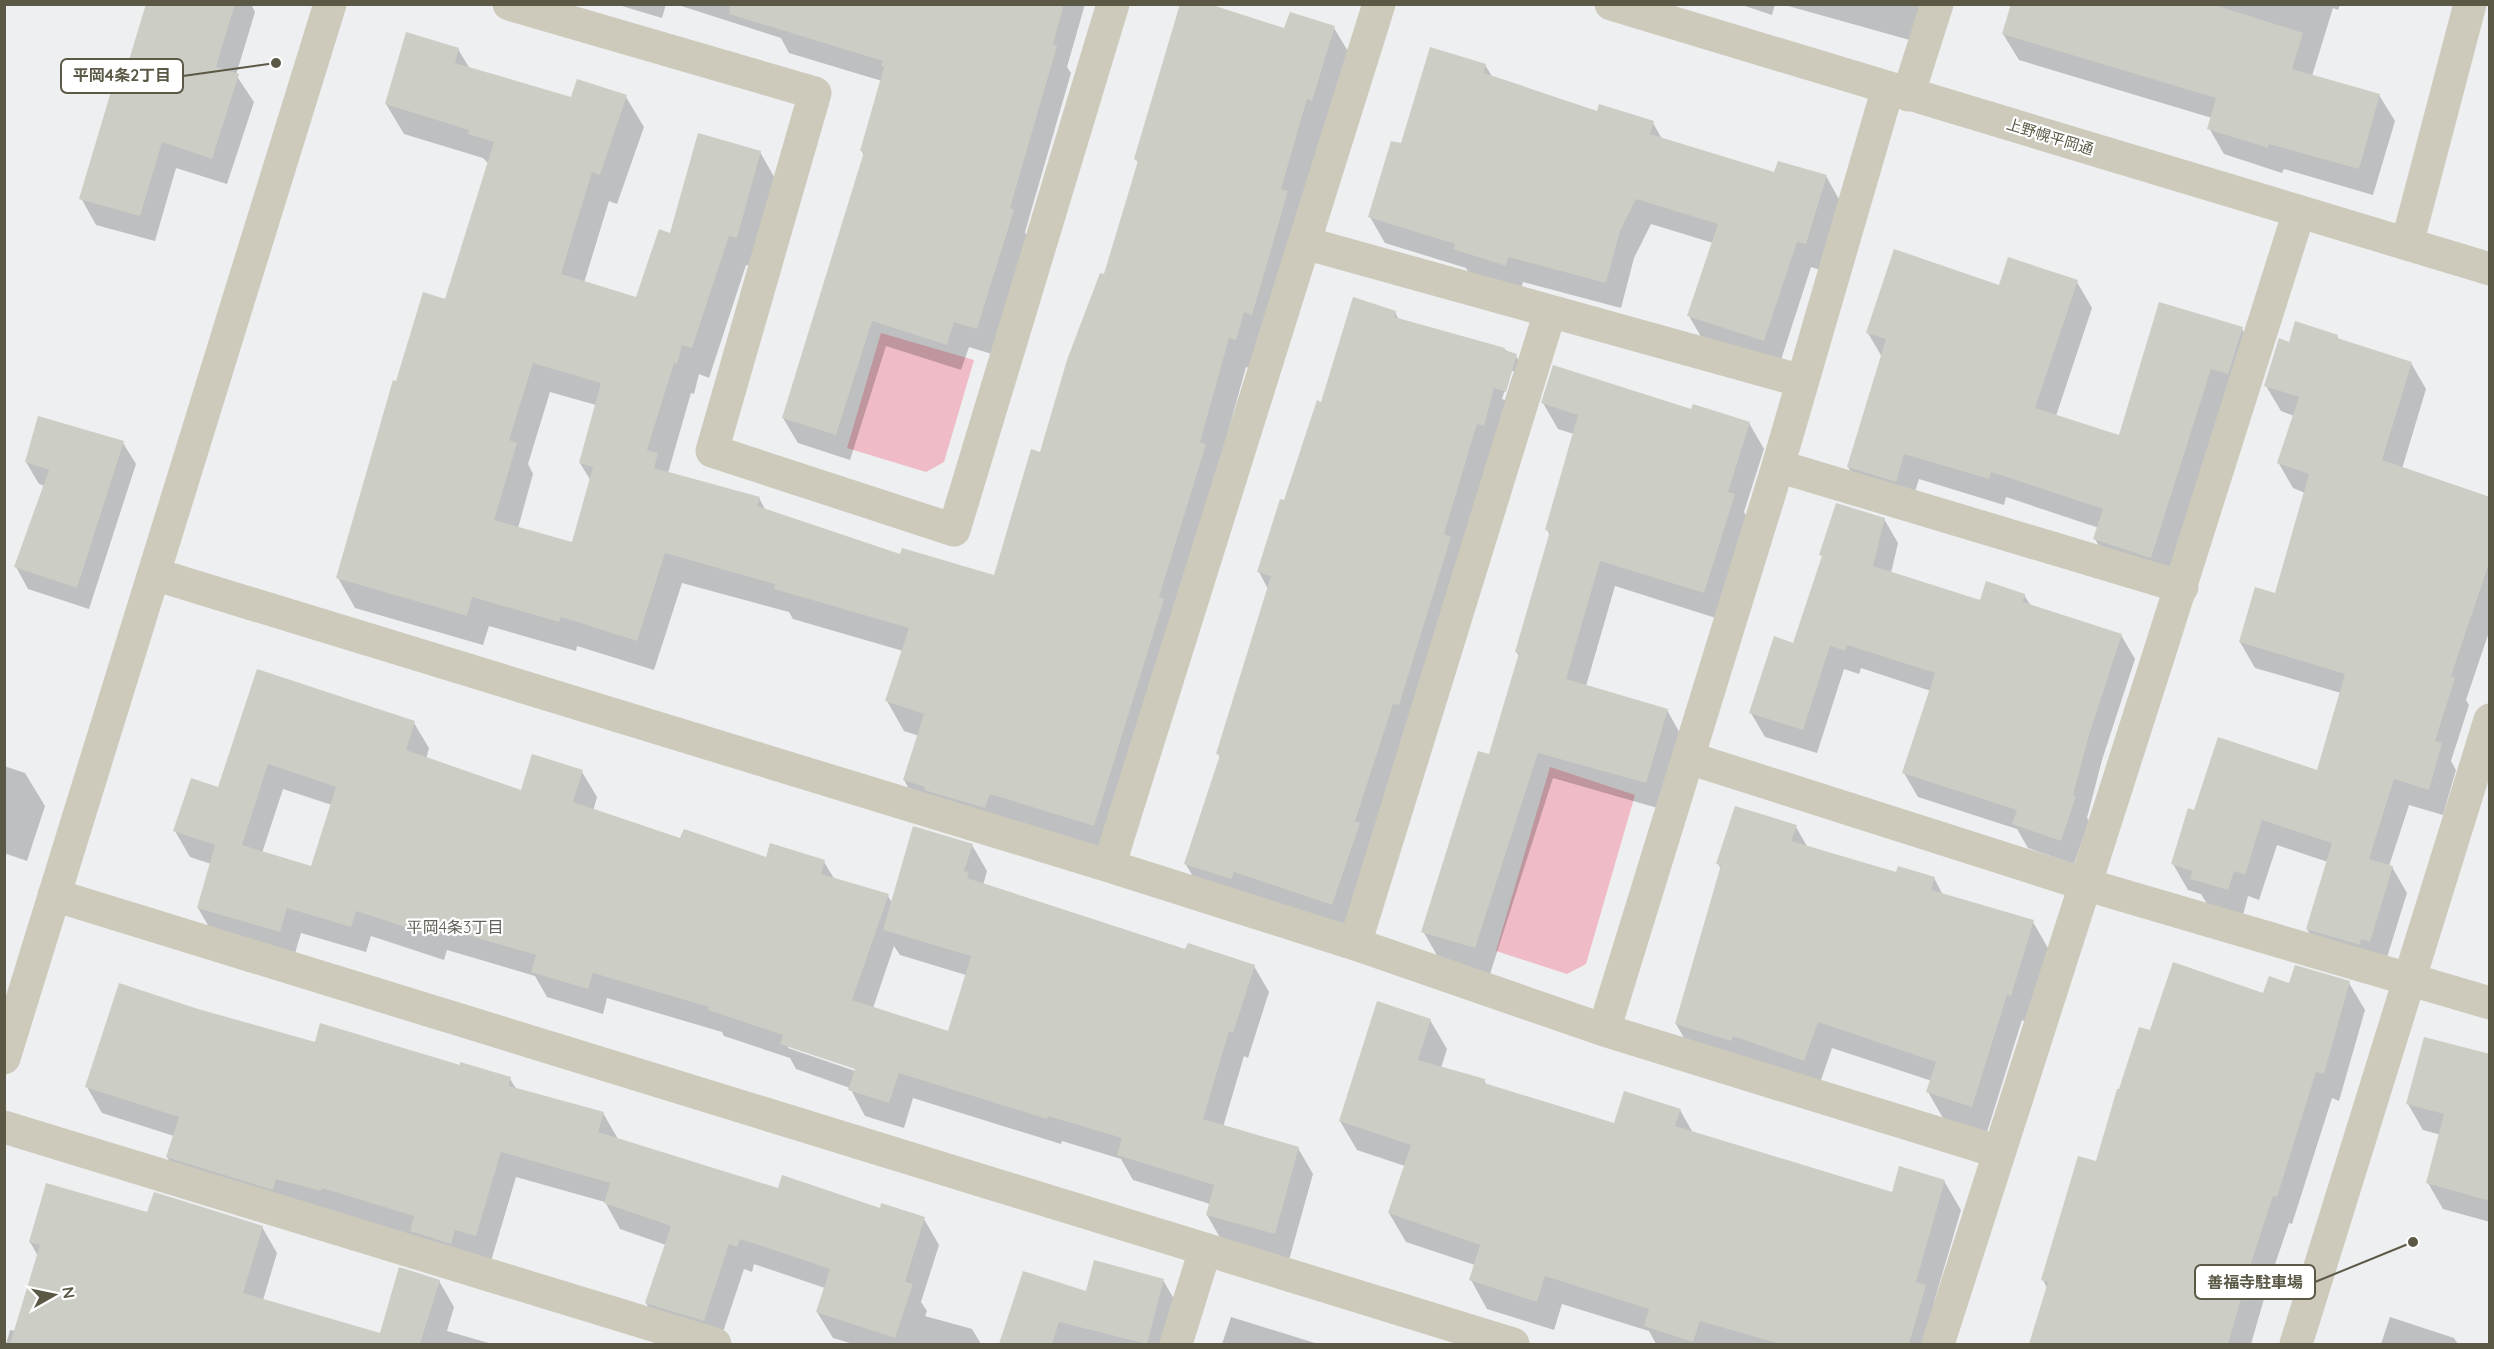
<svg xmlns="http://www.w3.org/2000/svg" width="2494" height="1349" font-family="Quicksand,'Noto Sans JP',sans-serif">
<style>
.green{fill:#efbbc6}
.shadow{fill:#0003;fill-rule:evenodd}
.building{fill:#cccdc4;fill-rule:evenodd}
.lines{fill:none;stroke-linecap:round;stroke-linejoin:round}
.minor{stroke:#cdcabc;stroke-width:33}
.labels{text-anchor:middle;stroke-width:4.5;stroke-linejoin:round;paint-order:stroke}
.street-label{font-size:15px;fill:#5b5846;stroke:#fff}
.neighbourhood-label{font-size:16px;fill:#62625a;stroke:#fff}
.leader{fill:none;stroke:#5b5846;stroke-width:2}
.callout-dot{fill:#5b5846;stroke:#fff;stroke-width:2}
.callout{fill:#fff;stroke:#5b5846;stroke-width:2}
.callout-label{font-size:16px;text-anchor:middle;font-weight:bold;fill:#5b5846}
</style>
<rect width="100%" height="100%" fill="#edeff0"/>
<path class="green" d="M881 333 974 360 944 462 926 472 847 448Z
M1550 767 1635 795 1586 964 1567 974 1496 951Z"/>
<path class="shadow" d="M147 4H251L255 12 236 75 254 102 227 184 176 168 155 241 96 225 81 198 124 82Z
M615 4H666L662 18Z
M675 4H1085L1067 67 1071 73 1025 232 1027 237 992 354 969 347 961 370 886 346 850 460 798 443 783 418 864 156 862 151 882 81 789 53 781 38Z
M1739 4H1775L1772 15Z
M1781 4H1937L1924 44Z
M2013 4H2340L2338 10 2333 8 2312 76 2379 95 2395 121 2373 195 2284 169 2282 173 2224 154 2209 128 2212 118 2019 60 2003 34Z
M1334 28 1352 58 1253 369 1246 367 1111 855 921 810 904 780 919 736 904 731 887 701 903 651 793 619 789 612 682 583 654 670 577 646 576 651 489 626 483 645 355 608 338 578 397 383 446 300 489 164 483 158 404 134 386 104 458 49 470 69 572 99 626 97 644 127 617 204 609 201 584 283 637 299 671 234 760 152 777 182 754 267 746 265 709 378 699 374 694 394 691 393 668 473 759 498 766 511 901 556 995 577 1105 276 1139 165 1136 159 1285 30ZM550 392 596 405 580 463 591 481 573 544 518 528 533 474 528 464Z
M1485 65 1493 78 1598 113 1653 123 1662 139 1775 174 1826 176 1841 203 1820 270 1811 267 1779 366 1704 342 1689 316 1713 243 1651 224 1634 258 1621 308 1523 282 1520 291 1470 275 1466 268 1385 243 1370 217 1402 145Z
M2077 282 2092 308 2056 416 2120 437 2242 329 2257 355 2166 583 2110 565 2095 539 2099 528 2006 497 2004 505 1919 479 1910 507 1863 493 1848 467 1882 357 1868 333 2000 287Z
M1395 312 1399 320 1504 349 1516 356 1531 382 1347 931 1201 890 1185 863 1220 758 1218 753 1268 589 1259 572 1322 404ZM1511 371H1514L1505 400 1502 399Z
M2337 336 2340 341 2411 363 2426 389 2402 469 2490 498V629L2466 700 2469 705 2451 761 2456 770 2443 815 2409 805 2389 866 2392 867 2407 893 2384 967 2322 955 2307 929 2328 862 2277 845 2259 900 2248 896 2243 915 2207 904 2201 894 2188 890 2173 864 2195 812 2318 772 2341 693 2255 668 2240 642 2276 595 2305 493 2293 488 2278 462 2294 416 2281 411 2266 386 2290 343Z
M1543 403 1692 411 1749 423 1764 449 1744 512 1749 521 1719 619 1615 586 1586 686 1667 710 1682 737 1661 809 1553 778 1490 974 1438 957 1423 931 1490 756 1520 658 1516 651 1550 536 1547 529 1574 434 1558 429Z
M123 443 136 464 89 609 28 589 16 567 45 486 39 484 26 462Z
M1884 519 1898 543 1891 573 1981 602 2024 595 2031 606 2121 635 2135 659 2102 760 2087 818 2089 821 2074 864 2028 848 2017 829 1918 797 1904 773 1931 691 1861 668 1859 674 1844 669 1817 753 1765 737 1751 713 1794 645 1823 558 1821 555Z
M258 671 414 723 429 748 426 759 522 792 582 772 597 797 593 811 681 840 767 859 824 862 835 880 888 896 892 903 972 845 987 871 983 885 1186 951 1254 966 1269 992 1248 1058 1244 1056 1223 1127 1298 1148 1313 1174 1289 1260 1222 1241 1207 1215 1210 1204 1133 1180 1121 1159 1062 1141 1061 1144 913 1098 904 1128 865 1116 850 1088 796 1069 790 1058 724 1036 722 1032 607 998 603 1014 547 997 535 976 447 950 444 960 371 936 366 952 301 933 294 957 213 934 198 908 211 864 190 857 175 831 219 789ZM283 789 332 805 312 868 262 853ZM894 946 900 955 966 975 949 1032 873 1008ZM788 1045 862 1070 861 1073 788 1048Z
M4 766 25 773 45 806 27 861 4 853Z
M1796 827 1808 848 1897 874 1934 878 1943 895 2033 922 2048 948 2026 1022 2022 1020 1987 1132 1943 1118 1928 1092 1932 1081 1832 1048 1819 1086 1691 1050 1676 1024 1721 870 1718 863Z
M2349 983 2365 1010 2339 1101 2332 1098 2292 1224 2289 1223 2268 1285 2251 1344H2034L2031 1341 2047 1288 2043 1280 2097 1163 2120 1091 2151 1032 2290 984Z
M197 1010 316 1043 461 1067 510 1079 517 1090 603 1113 618 1139 779 1190 924 1219 939 1245 921 1302 927 1311 925 1316 972 1329 981 1344H853L833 1338 817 1312 825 1288 754 1264 752 1272 744 1269 719 1344 661 1329 646 1303 666 1245 620 1229 605 1202 516 1177 491 1261 182 1183 167 1157 174 1136 102 1113 87 1087Z
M1430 1020 1447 1049 1441 1068 1484 1080 1487 1086 1615 1125 1680 1110 1693 1133 1893 1194 1944 1181 1961 1210 1934 1302V1344H1656L1649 1331 1562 1304 1554 1330 1487 1309 1471 1280 1475 1265 1406 1242 1389 1213 1405 1166 1357 1150 1340 1121Z
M2490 1056V1222L2443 1209 2428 1183 2441 1135 2423 1130 2408 1104Z
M148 1214 262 1227 277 1253 263 1300 381 1335 439 1281 454 1307 447 1331 492 1344H6L10 1330 16 1331 38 1256 30 1242Z
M1024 1273 1087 1293 1163 1280 1178 1306 1168 1344H1001Z
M1231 1317 1318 1344H1222Z
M2390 1317 2454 1338 2458 1344H2381Z"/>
<path class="building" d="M146 4H235L216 67 239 74 212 159 162 142 140 216 79 199 115 78 123 80Z
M730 4H1064L1053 44 1057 46 1010 208 1014 210 977 329 954 322 947 345 872 321 836 435 782 418 864 152 860 151 884 67 881 66 883 61 729 14Z
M1180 4H1209L1284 28 1290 12 1335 26 1312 101 1307 99 1281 189 1288 191 1252 315 1244 312 1236 340 1229 338 1200 442 1206 444 1159 597 1164 599 1094 826 990 794 985 808 924 790 925 787 903 780 924 714 885 701 909 628 774 589 775 584 665 553 637 641 561 617 559 622 472 597 467 616 336 578 393 380 396 381 423 292 445 299 494 142 468 134 469 130 385 104 406 32 459 48 455 63 571 97 577 79 627 95 600 175 592 172 561 274 636 297 659 229 670 233 698 133 761 151 737 238 729 236 692 348 682 345 677 364 674 363 647 450 658 453 654 468 760 497 757 506 900 554 902 548 994 575 1031 449 1040 452 1067 360 1100 273 1104 274 1138 161 1134 159ZM533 363 601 383 579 463 593 467 572 542 494 520 517 443 509 440Z
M2011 4H2212L2303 33 2292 69 2380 94 2359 169 2269 144 2268 148 2207 129 2216 98 2002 34Z
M1430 47 1486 64 1484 73 1597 111 1599 104 1654 121 1650 134 1774 172 1778 161 1827 175 1806 244 1797 242 1764 341 1687 316 1718 224 1636 199 1620 231 1606 283 1508 257 1506 266 1453 249 1455 244 1368 217 1391 141 1401 143Z
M1894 249 1999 285 2008 257 2078 280 2035 408 2119 435 2159 302 2243 327 2228 374 2211 369 2151 558 2093 539 2103 509 1991 472 1989 479 1904 454 1896 482 1847 467 1886 339 1866 333Z
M1353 297 1396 311 1394 317 1505 348 1504 350 1517 354 1506 392 1494 388 1484 426 1477 424 1444 534 1451 537 1399 705 1393 704 1355 821 1360 823 1332 905 1234 872 1231 879 1184 864 1220 755 1216 754 1271 576 1257 572 1280 499 1284 500 1317 400 1321 402Z
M2295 321 2338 335 2337 338 2412 362 2382 460 2490 497V560L2451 676 2455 678 2435 741 2442 743 2429 790 2394 779 2369 859 2393 866 2370 942 2361 939 2360 945 2306 929 2332 843 2262 820 2245 875 2234 871 2228 890 2190 879 2192 871 2171 864 2188 808 2194 810 2218 737 2317 770 2345 674 2239 642 2255 587 2275 593 2309 474 2277 463 2299 397 2264 386 2279 338 2289 342Z
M1553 365 1691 409 1693 404 1750 422 1728 492 1735 494 1704 593 1600 561 1566 679 1668 709 1646 783 1538 753 1475 948 1421 932 1478 751 1489 754 1519 653 1515 652 1550 531 1545 530 1578 415 1541 403Z
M38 416 124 441 77 588 14 567 49 470 25 462Z
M1836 503 1885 518 1873 566 1980 600 1986 581 2025 594 2023 602 2122 634 2089 735 2073 795 2076 796 2061 841 2012 824 2017 810 1902 773 1935 673 1847 645 1845 651 1830 646 1803 730 1749 713 1774 636 1793 643 1822 556 1819 555Z
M257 669 415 721 406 750 521 790 532 754 583 770 573 802 680 838 684 829 766 857 770 843 825 860 821 874 889 894 852 1000 948 1031 971 956 883 930 913 826 973 844 964 871 969 872 967 878 1185 949 1188 943 1255 965 1233 1033 1229 1031 1203 1119 1299 1147 1275 1234 1206 1215 1214 1185 1117 1155 1122 1138 1048 1116 1047 1119 899 1073 889 1103 848 1090 855 1069 780 1044 783 1035 708 1010 709 1007 593 973 588 989 531 972 536 955 433 925 429 935 356 911 351 927 287 908 280 932 197 908 215 845 173 831 191 778 218 787ZM268 764 336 787 311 866 242 845Z
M1735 806 1797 825 1791 841 1896 872 1898 866 1935 877 1931 890 2034 920 2011 996 2007 995 1972 1107 1926 1092 1936 1062 1818 1022 1804 1061 1733 1036 1731 1041 1675 1024 1721 865 1716 864Z
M2173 962 2263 993 2269 976 2289 983 2295 965 2350 981 2324 1074 2316 1072 2277 1197 2273 1196 2253 1257 2228 1344H2029L2048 1282 2041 1280 2078 1156 2096 1161 2117 1089H2119L2139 1027 2150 1030Z
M119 983 198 1009 315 1042 320 1023 460 1065V1062L511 1077 509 1086 604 1112 598 1132 778 1188 782 1175 880 1208 881 1203 925 1217 905 1282 913 1284 895 1338 816 1312 830 1269 740 1239 737 1247 729 1244 704 1321 645 1303 671 1226 604 1203 610 1183 501 1152 476 1236 455 1230 451 1244 410 1231 414 1216 322 1188 321 1191 276 1179 273 1190 166 1157 179 1117 85 1087Z
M1377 1001 1431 1019 1418 1060 1485 1079 1484 1083 1614 1123 1624 1091 1681 1109 1675 1126 1892 1192 1899 1166 1945 1180 1916 1282 1926 1285 1909 1344H1780L1700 1321 1693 1342 1644 1326 1649 1309 1545 1276 1537 1302 1469 1280 1480 1245 1388 1213 1411 1145 1339 1121Z
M2424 1037 2490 1054V1201L2426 1183 2444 1114 2406 1104Z
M46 1183 147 1212 154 1192 263 1226 243 1293 380 1333 399 1267 440 1280 420 1344H10L40 1245 29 1242Z
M1094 1260 1164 1279 1147 1344 1059 1322 1052 1344H999L1023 1271 1086 1291Z"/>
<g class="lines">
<path class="minor" d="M509 4 815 93 712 451 954 530 1113 4
M1611 4 2490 269
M1908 95 1937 4
M1305 243 1802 381
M2407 244 2470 4
M1778 466 2182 587
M154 574 1109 866 1355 944 1604 1030 1999 1152
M1689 758 2084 884 2490 1003
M1109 866 1379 4
M54 895 1513 1344
M1355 944 1550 312
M1604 1030 1778 466 1888 88
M4 1058 330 4
M4 1127 715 1344
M1176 1344 1205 1250
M1938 1344C2058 967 2181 590 2299 212
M2296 1344 2490 720"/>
</g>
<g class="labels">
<g class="street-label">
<text transform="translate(2050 137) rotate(17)" y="5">上野幌平岡通</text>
</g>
<g class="neighbourhood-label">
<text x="455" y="933">平岡4条3丁目</text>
</g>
</g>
<path class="leader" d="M276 63L183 76M2413 1242L2315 1282"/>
<g class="callout-dot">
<circle cx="276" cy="63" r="6"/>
<circle cx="2413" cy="1242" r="6"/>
</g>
<g class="callout">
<rect x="61" y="59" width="122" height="34" rx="6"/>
<rect x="2195" y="1265" width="120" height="34" rx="6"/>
</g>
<g class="callout-label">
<text x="122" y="81">平岡4条2丁目</text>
<text x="2255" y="1288">善福寺駐車場</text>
</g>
<rect width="2494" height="1349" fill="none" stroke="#5b5846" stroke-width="12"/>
<g transform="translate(54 1295) rotate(81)" stroke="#ffffff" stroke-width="4.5" paint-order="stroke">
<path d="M0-4.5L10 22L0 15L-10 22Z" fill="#5b5846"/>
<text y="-9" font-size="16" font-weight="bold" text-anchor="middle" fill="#5b5846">N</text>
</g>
</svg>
